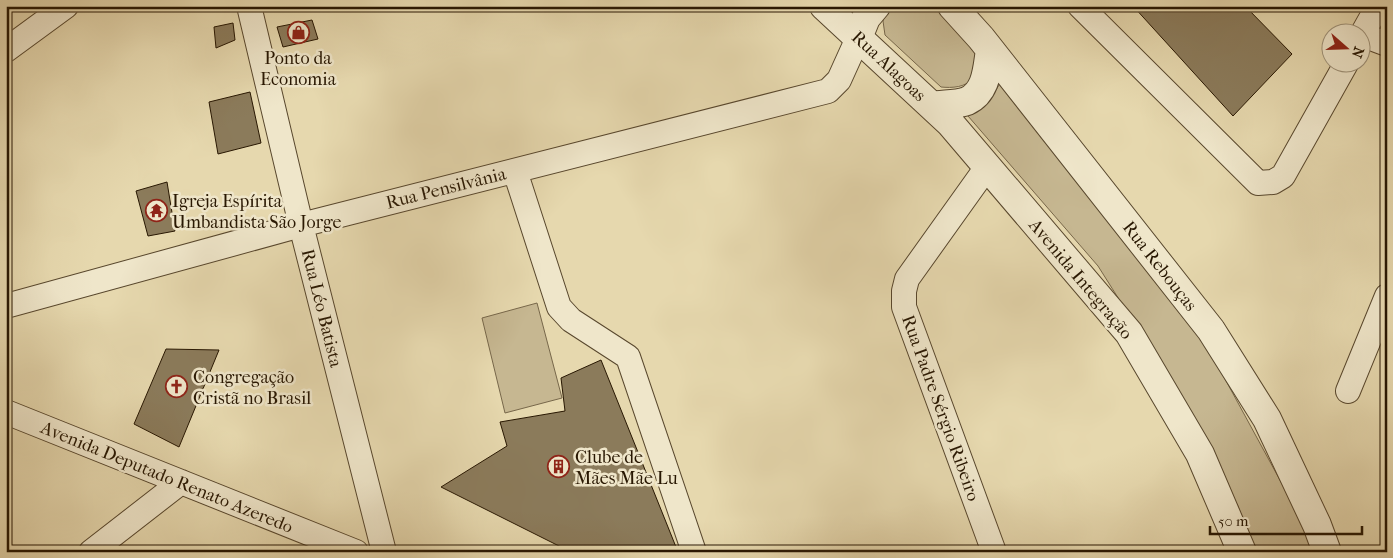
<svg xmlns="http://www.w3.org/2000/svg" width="1393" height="558" font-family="'IM FELL French Canon',serif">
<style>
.green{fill:#c6b791;stroke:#77674a}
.building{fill:#8b7b5b;stroke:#281702}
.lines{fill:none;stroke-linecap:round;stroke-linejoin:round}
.minor-casing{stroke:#58472d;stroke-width:26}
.tertiary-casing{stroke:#58472d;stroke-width:30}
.minor{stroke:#efe6ca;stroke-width:24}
.tertiary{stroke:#efe6ca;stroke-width:28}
.labels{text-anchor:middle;stroke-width:5;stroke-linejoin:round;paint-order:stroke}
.poi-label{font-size:18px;fill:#281702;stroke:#efe6ca;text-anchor:start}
.street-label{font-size:18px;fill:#281702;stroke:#efe6ca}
</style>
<rect width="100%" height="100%" fill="#e6d8ae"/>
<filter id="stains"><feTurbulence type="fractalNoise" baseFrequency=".004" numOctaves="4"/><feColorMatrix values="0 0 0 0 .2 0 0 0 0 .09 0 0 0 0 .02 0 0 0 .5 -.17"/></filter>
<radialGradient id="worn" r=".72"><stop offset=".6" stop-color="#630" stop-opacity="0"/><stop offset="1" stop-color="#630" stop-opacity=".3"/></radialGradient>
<path class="green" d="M887 6H936C947 18 978 48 978 63 978 67 974 74 973 77 967 88 951 88 941 87L885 35 883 21Z
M1001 82 1200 333 1306 528 1315 552H1255L1238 506 1151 350 1098 266 968 116 987 104Z
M537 303 562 398 505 413 482 318Z"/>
<path class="building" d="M1133 6H1245L1292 54 1233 116Z
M312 20 318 39 283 47 277 27Z
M233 23 235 40 216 48 214 27Z
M250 92 261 143 218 154 209 102Z
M167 182 175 231 148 236 136 191Z
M166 349 219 350 179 447 134 424Z
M601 360 678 552H571L441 487 507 446 500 422 565 411 561 378Z"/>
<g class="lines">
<defs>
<path id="minor" d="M249 6 301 225 384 552
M1080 6 1258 183 1273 182 1283 176 1347 62
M1363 35 1387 44
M1360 38 1378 6
M6 50 66 6
M987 167 907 279 904 291V307L994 552
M515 171 559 307 571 320 628 357 694 552
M6 306 301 225 828 91 839 80 858 38
M1348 391 1387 296
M6 412 356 552
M91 552 181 482"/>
<path id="tertiary" d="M824 6 950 123 1129 333 1200 454 1242 552
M952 6 981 38 1211 330 1267 419 1317 525 1327 552
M858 38 866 18 876 6
M932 106C942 104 957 105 967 101 987 92 987 68 990 50"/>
</defs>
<use href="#minor" class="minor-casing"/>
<use href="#tertiary" class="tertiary-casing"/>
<use href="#minor" class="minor"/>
<use href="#tertiary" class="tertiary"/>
</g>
<defs>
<symbol id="shop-ring" viewBox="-11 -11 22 22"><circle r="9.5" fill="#efe6ca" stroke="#8f2418" stroke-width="1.5"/><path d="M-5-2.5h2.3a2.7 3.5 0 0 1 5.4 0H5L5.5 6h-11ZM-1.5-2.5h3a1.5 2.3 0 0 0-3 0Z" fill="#8f2418"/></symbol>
<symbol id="temple-ring" viewBox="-11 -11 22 22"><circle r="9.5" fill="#efe6ca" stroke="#8f2418" stroke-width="1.5"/><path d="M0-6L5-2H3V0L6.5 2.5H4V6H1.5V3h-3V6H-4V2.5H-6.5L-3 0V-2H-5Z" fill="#8f2418"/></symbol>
<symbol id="church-ring" viewBox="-11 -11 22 22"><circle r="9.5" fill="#efe6ca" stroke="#8f2418" stroke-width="1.5"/><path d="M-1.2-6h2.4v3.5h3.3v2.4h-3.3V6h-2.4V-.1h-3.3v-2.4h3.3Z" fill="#8f2418"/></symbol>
<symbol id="building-ring" viewBox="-11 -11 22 22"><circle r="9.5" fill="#efe6ca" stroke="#8f2418" stroke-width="1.5"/><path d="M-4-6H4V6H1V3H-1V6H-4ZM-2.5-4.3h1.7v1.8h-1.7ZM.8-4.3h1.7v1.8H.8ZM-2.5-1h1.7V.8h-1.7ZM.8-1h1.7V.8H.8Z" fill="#8f2418"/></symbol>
</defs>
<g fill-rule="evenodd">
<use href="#shop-ring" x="286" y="20" width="25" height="25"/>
<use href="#temple-ring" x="144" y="198" width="25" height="25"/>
<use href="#church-ring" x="164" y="374" width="25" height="25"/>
<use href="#building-ring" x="546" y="454" width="25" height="25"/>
</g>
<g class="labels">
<g class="poi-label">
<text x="298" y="64" text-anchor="middle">Ponto da<tspan x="298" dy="21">Economia</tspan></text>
<text x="172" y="207">Igreja Espírita<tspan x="172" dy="21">Umbandista São Jorge</tspan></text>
<text x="193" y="383">Congregação<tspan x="193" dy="21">Cristã no Brasil</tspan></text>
<text x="575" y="463">Clube de<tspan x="575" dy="21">Mães Mãe Lu</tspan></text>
</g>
<g class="street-label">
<text transform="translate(889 66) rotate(43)" y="6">Rua Alagoas</text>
<text transform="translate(446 188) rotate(-14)" y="6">Rua Pensilvânia</text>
<text transform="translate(1160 266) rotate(52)" y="6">Rua Rebouças</text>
<text transform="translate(1081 279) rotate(50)" y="6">Avenida Integração</text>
<text transform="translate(322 308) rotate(76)" y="6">Rua Léo Batista</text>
<text transform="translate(941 408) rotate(70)" y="6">Rua Padre Sérgio Ribeiro</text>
<text transform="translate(167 477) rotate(22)" y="6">Avenida Deputado Renato Azeredo</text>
</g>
</g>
<rect width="1393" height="558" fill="none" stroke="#e6d8ae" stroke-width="25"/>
<rect x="8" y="8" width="1378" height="543" fill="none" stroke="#281702" stroke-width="2.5"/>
<rect x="12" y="12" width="1368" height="533" fill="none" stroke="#281702"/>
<g transform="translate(1346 48) rotate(110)"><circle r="24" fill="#efe6ca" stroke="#9f937a"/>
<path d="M0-4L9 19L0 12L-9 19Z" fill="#8f2418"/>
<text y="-8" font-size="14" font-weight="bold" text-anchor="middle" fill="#281702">N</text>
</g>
<path d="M1210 526v8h152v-8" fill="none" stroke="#281702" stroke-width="2.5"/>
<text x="1218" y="526" font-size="15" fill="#281702" stroke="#efe6ca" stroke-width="4" paint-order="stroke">50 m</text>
<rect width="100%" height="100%" filter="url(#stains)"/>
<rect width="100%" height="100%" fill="url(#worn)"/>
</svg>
